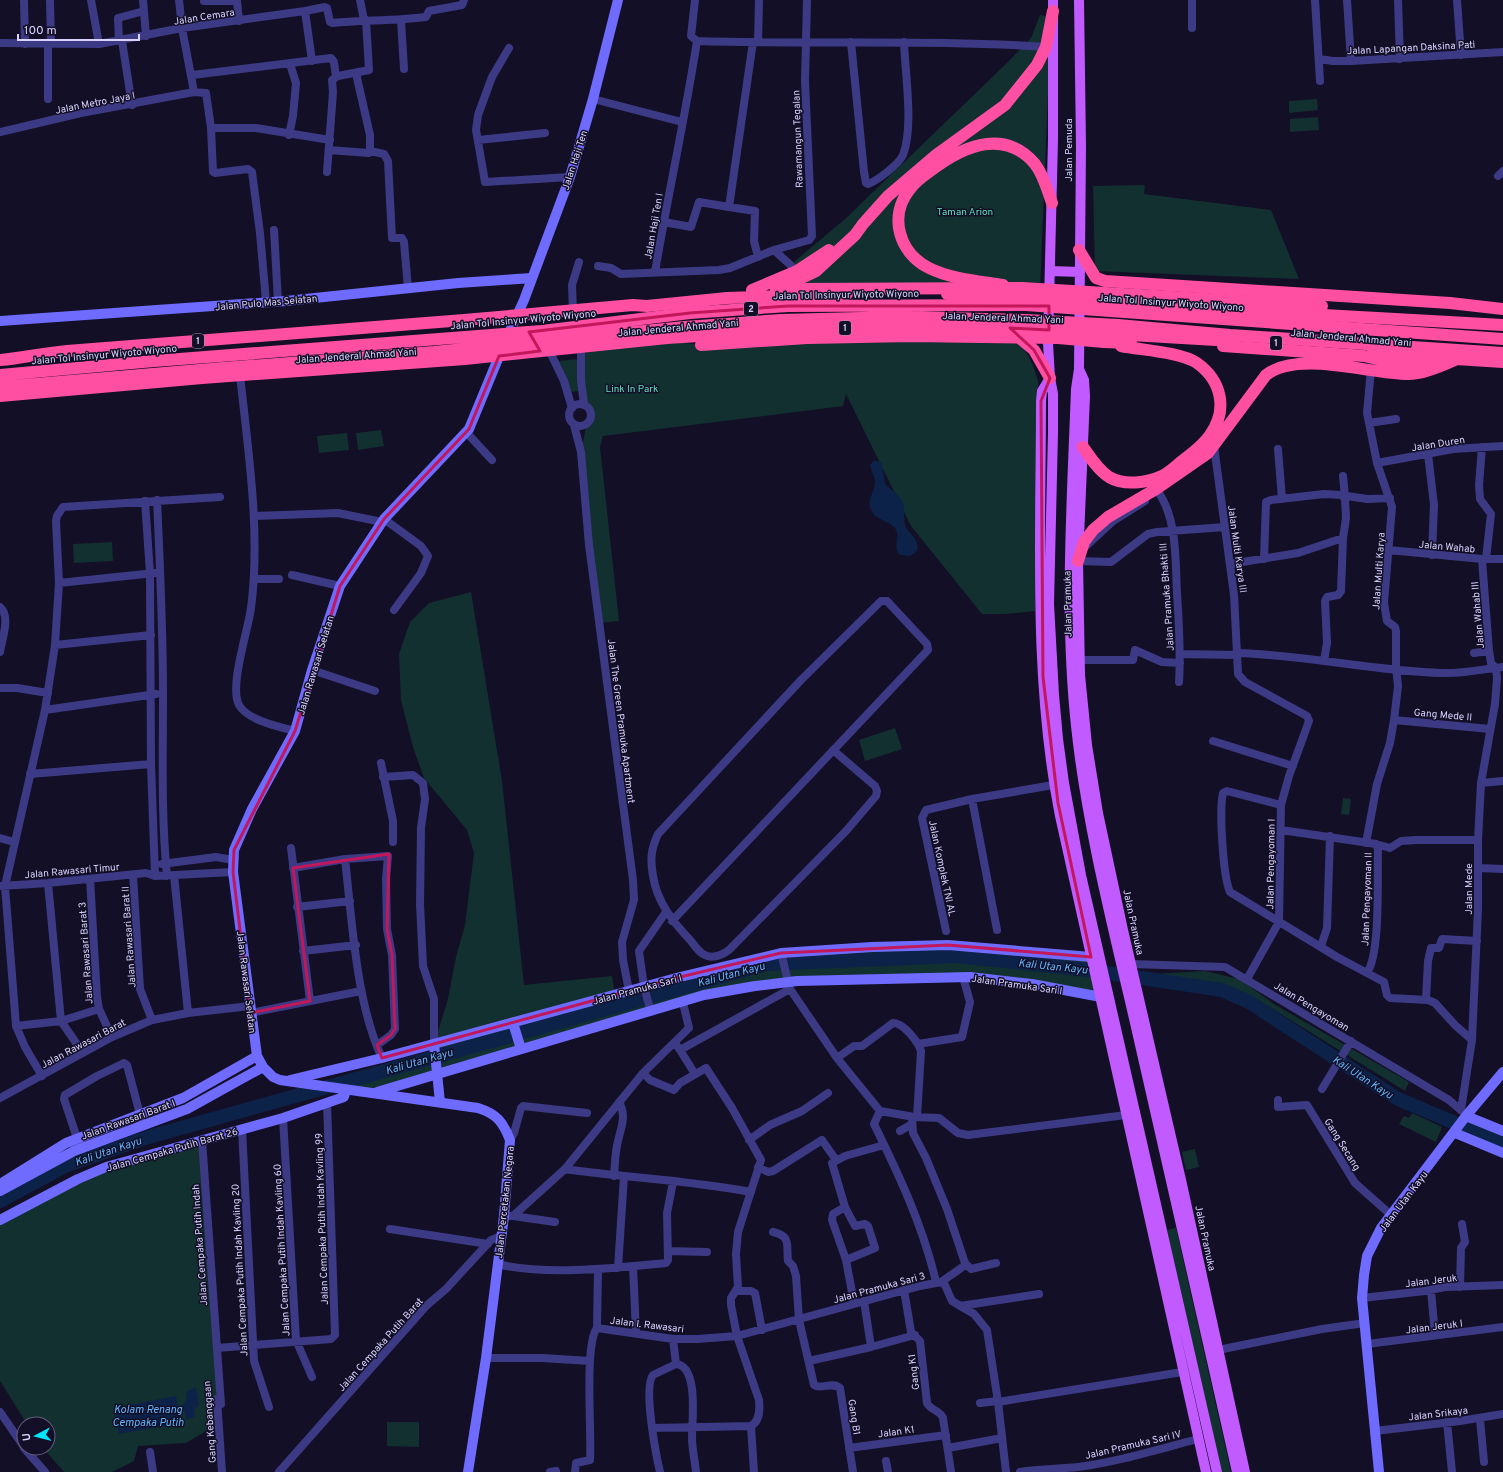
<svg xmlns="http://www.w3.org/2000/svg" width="1503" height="1472" font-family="Overpass,sans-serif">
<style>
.green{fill:#12302f}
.water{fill:#0c2248}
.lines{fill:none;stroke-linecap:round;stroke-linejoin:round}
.river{stroke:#0c2248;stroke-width:14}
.street{stroke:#3d3a85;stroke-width:8}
.secondary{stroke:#6f6bff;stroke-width:10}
.primary{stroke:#c25bff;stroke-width:10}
.highway{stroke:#ff4fa3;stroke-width:12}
.highway-bridge{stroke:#ff4fa3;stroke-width:12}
.marked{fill:none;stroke:#c2185b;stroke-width:3;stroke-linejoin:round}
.labels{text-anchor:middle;stroke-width:3;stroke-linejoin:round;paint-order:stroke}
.shield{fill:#130f26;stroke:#9e99be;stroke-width:1}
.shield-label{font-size:9px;font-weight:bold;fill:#d9d4ff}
.street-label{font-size:10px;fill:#d9d4ff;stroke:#130f26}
.park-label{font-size:10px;fill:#5fe0c0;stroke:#130f26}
.water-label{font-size:11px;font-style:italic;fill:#62b6ff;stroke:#130f26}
</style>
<rect width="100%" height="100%" fill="#130f26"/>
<path class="green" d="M1040 15 1046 16 1050 43 1040 291 788 288 795 261 844 220 1009 61 1031 38Z
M1317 99 1318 110 1289 113V101Z
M1318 117 1319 130 1290 132V119Z
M1145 185 1144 194 1271 210 1299 279 1095 271 1093 186Z
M661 340 701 345 1016 340C1028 351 1034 366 1038 381L1035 611 1005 614H982L911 526 846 394 843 406 603 436 600 447 619 621 599 623 581 452 588 416 581 347Z
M578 359 579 391 570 392 558 361Z
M381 430 384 446 358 450 356 433Z
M347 433 349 450 319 453 317 436Z
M112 542 113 561 74 563 73 544Z
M471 592 502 781 524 985 612 976 615 995 783 952 948 945 1090 958 1100 997 987 979H864L704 995 437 1074 361 1091 328 1086 436 1056 434 1044 448 999 456 957 465 925 474 853 467 830 424 778 413 747 401 700 399 654 410 622 429 603Z
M895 728 902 749 865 761 859 740Z
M1343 798 1351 799 1349 815 1341 814Z
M1205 971 1239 979 1274 1004 1409 1082 1405 1091 1255 998 1231 987 1198 981 1157 978 1153 974Z
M1412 1113 1442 1127 1436 1142 1399 1124 1404 1116 1409 1118Z
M200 1144 217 1370 215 1426 186 1443 138 1446 134 1461 112 1472H64L43 1448H48V1424H27L0 1381V1222L107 1170Z
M1195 1149 1199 1167 1186 1170 1182 1152Z
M1176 1228 1231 1472H1222L1167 1230Z
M387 1422H419V1447L387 1446Z"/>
<path class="water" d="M874 460 882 463 885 484C892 491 903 496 904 508 905 514 903 521 906 527 910 536 920 538 917 551L910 556 900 555C893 547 899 541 897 532 893 520 876 522 871 510 867 500 874 492 875 483 875 476 871 471 870 465Z
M196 1387 199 1405 194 1410 195 1417 186 1420 183 1404 187 1399 186 1392Z
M176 1396 181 1423 119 1434 114 1408Z"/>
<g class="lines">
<path class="river" d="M0 1201 65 1166 152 1136 767 964 956 956 1088 970 1222 990 1249 1002 1398 1099 1503 1143"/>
<path class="street" d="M24 0 25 44
M50 0 51 44
M91 0 99 44
M143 0 146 36
M179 0 182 28 194 92
M360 0 364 20
M695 0 691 36 697 41C813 45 930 39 1046 47
M1192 0V28
M1315 0 1320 81
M1347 0 1351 61
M1398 0 1400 59
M1457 0 1461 55
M204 1H237L239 21
M305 11 312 61
M401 20 404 69
M119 41 118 18 144 11
M122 41 132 105
M753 42 729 207 755 211 754 241 758 257
M758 42 759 0
M851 42 864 172 866 183 868 184C877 181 899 164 903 155 914 127 905 73 904 42
M0 43 99 44 182 28 305 11 325 7 327 8 330 22 332 23C363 20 395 21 426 17L429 11 462 5 464 0
M48 44V99
M509 48 492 77 478 115 476 130 485 182 570 177
M1319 59 1333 61H1351L1503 52
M192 75 331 58 334 62 336 77
M593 99 682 122
M211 128H256L330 140
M0 132 81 113 194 92 206 93 211 128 213 172 215 173 248 169 252 172 260 233 266 302
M289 135 293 116 296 83 290 64
M478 140 545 133
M329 150 369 153 370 151V135L357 78 358 72
M370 151 384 154 388 161 392 238H402L404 242 408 288
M327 172 333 92 332 80 338 76 369 70 366 20
M1498 176 1503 171
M664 222 691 227 699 202 729 207
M274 230 278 302
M774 250 797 271
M598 266 611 268 621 274 719 270 730 268 774 250 809 240 812 236 805 81 807 0
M655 272C668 195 685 118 697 41
M573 311 572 285 579 262
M581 347V380L584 405
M549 350 564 381 572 408
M240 375C248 450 261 533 251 608 248 631 229 686 239 705 247 720 279 727 295 731
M569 415a11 11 0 1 1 22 0a11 11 0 1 1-22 0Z
M1369 423 1396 419
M574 425 581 452 589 545 633 880 634 900 622 942 623 960 629 991
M466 432 492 460
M1214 446 1234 595 1238 674 1245 682 1307 716 1309 721 1289 776 1281 805 1279 922 1247 979
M1482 447 1479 485 1480 499 1491 514 1486 559
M1278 449 1282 499
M1428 454 1434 505 1432 555
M1377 463 1453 449 1503 446
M1343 476 1345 497
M1156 489C1178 517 1175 560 1177 593 1179 623 1181 653 1179 682
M157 500C160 564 163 629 163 694 163 755 161 815 167 876
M145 501 150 573 151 764 155 876
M254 516 338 513 382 522
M384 519 421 546 428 556 421 573 394 610
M1086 546 1113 521 1145 501
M1389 550 1482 559H1503
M1264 559 1266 502 1271 500 1324 494 1341 495 1345 498
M1482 559 1489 651 1491 663 1496 668
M1078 561 1111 562 1148 534 1157 532 1225 527
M1230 564 1298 553 1343 538
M292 575 340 586
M254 579H279
M59 583 155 573
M0 607C11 616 2 639 0 652
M55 645 151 635
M1238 653C1307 655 1373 671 1442 673 1462 674 1483 669 1503 667
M1474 653 1489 651
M1180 654 1238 655
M1080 660H1133L1135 650 1162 662 1180 663
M1324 661 1327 643 1325 601 1327 597 1338 595 1341 591 1343 538 1346 518 1345 498 1347 496 1367 499 1390 498
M312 670 375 691
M0 688H17L48 693
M45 710 156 694
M1394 720 1490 729
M1213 741 1293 766
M381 763 393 821V842
M30 774 151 764
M383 777 413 775 423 783 425 799 421 828 420 904 423 966 434 999V1044
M1481 783 1503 781
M972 799 997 930
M1281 805 1227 791 1223 793C1219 810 1223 877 1230 892L1337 957 1384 982 1387 995 1390 998 1428 1000 1435 1003 1455 1025 1472 1040
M1281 830 1376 844 1390 848 1401 841 1416 840H1478
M0 838 14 842
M1366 843 1377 784 1390 743 1394 720 1398 686 1396 667V631L1395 627 1387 621 1384 603 1392 507 1377 463 1367 413 1371 369
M291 848 310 1001
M345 859C352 920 356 1003 382 1058
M162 864 216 857 233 860
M293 868 345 859 388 856 386 879 387 929 392 955 395 1029 391 1035 377 1045
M1479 868 1503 869
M133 875 140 989 152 1020
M174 875 188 1013
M90 879 97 997 99 1009 112 1037
M48 883 61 1021 83 1053
M1 886 48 883 146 873 155 876 233 872
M297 907 350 901
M672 921 928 650 927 644 887 601H881L801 680 658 834C651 849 650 859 653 876 657 902 673 922 691 941 694 945 699 952 703 954 712 960 722 955 729 950L846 831 876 796 877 791 875 786 833 750
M946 931 922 818 926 810 972 799 1059 784
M1321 946 1327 928 1330 836
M303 951 356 945
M781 953 790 989 837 1058 880 1111
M1131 964 1225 967 1449 1100 1463 1112
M1367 973C1381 953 1377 876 1378 849L1376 844
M1426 1000 1428 961 1431 948H1439L1442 939 1477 941
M651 1012 644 987 639 951 666 912
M250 1013 361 991
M16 1026 61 1021 99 1009
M675 1043 680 1050 790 989
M918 1044 962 1037 970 1002 963 977
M680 1050 695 1074
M837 1058 854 1046H862L893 1023C904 1023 918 1042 921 1051L917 1117
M643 1073 650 1080 674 1090 680 1083 706 1068 732 1108 761 1160 738 1232 736 1254 738 1287 731 1298V1305L737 1336 759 1400C760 1410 760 1421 751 1426L652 1428
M42 1076 25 1047 16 1026 5 886 45 710 55 645 59 583 56 521 57 516 63 507 220 497
M1322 1089 1351 1041
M0 1098 112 1037 152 1020 188 1013 250 1006
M1278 1100V1107L1307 1105 1355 1183 1391 1215
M1461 1110 1472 1040 1478 909V840L1481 783 1495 704 1497 678 1496 668
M880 1111 914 1117 939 1118 958 1133 968 1135 1126 1115
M880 1111 874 1124C899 1175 923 1226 936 1282
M912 1117 913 1133 926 1158 947 1209 965 1263 964 1266 941 1282
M283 1118 296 1340 312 1377
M242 1129 254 1361 269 1407
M900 1131 912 1124
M202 1140 221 1404
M510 1140 514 1133 521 1108 523 1106 587 1113
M749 1140 770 1125 802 1111 828 1093
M79 1144 64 1099 65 1095 97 1076 124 1063 127 1065 143 1126
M758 1167 768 1172 773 1171 822 1140 836 1160
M565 1169C627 1178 689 1180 751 1192
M614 1176C615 1165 615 1152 618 1141 621 1127 627 1116 619 1102
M845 1207 832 1163 845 1156 884 1145
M504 1216H513L565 1169 643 1073 689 1028 683 1003
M513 1216 555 1222
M390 1229 488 1244
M773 1232C792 1236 786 1246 788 1261L793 1266 796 1276 799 1320 814 1385C821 1390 832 1381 840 1388L853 1472
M668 1251 707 1252
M846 1260 875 1248 868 1226 865 1224 855 1226 845 1207 833 1214 832 1220 846 1260 854 1303
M965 1263 971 1269 996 1263
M497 1264C547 1276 615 1268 666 1263L668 1260 667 1213 673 1182
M633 1266 636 1333
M618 1268 624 1176
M1460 1287 1461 1248 1465 1242 1462 1224
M904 1290 911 1332 920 1341 927 1403C931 1411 940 1410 943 1418L951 1472
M1431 1290 1435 1335
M737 1291H751L755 1293 762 1330
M1362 1298 1425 1291 1445 1287 1503 1285
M864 1301 871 1347
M960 1306 1039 1294
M597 1328 673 1339H697L737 1336 920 1286 941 1282 945 1285 952 1301 974 1314 987 1330 998 1402 1006 1472
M1367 1344 1503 1327
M217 1348 331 1339 335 1335 327 1103
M1218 1350 1322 1329 1365 1323
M486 1358H542L590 1361
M809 1361 871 1347 915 1335
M676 1364C699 1366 692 1421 692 1438 692 1449 695 1461 696 1472
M217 1399 222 1472
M998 1402 1182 1372
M980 1403 998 1401
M0 1412 24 1447
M1480 1419 1484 1462
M1447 1422 1452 1472
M751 1426 754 1472
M1375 1431 1460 1421 1503 1414
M24 1448 45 1472
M849 1448 946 1435
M948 1448 1002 1438
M150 1452 153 1472
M886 1461 888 1472
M279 1472 426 1306 446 1289 491 1240 501 1236
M550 1472 556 1471
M575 1472 576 1463 590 1460C592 1434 584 1344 597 1328L598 1269
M660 1472C656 1455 643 1387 653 1375L676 1364 673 1339
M1020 1472C1040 1469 1059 1469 1078 1467 1118 1462 1159 1449 1198 1439"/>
<path class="secondary" d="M0 321 286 301 458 283 532 278
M513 1023 521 1049
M434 1044 440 1102
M290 1080 382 1058 680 977 781 953 872 947 948 945 1091 957
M377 1092 704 995 755 986 797 981 970 977 1032 984 1101 997
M1466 1116 1503 1131
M1455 1133 1503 1153
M2 1183 66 1143 183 1098 257 1056
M0 1191 74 1151 187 1109 263 1067
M0 1220 78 1179 106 1167 283 1118 341 1098 344 1097 346 1090
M468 1472 486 1358 504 1216 510 1140C503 1122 497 1114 478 1108L280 1080 273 1077 263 1067 257 1056 233 872 234 850 252 809 295 731 312 670 340 586 384 519 469 429 505 342 524 300 570 177 593 99 618 0
M1379 1472 1362 1298 1364 1275 1367 1256 1381 1228 1466 1116 1503 1072"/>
<path class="primary" d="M1053 0V140L1048 343 1050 378 1053 394V432L1049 604 1054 695 1058 739 1064 783 1081 875 1217 1472
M1079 0 1081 146 1079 369 1084 380 1085 396 1078 561 1080 675 1087 745 1098 813 1123 930 1181 1180 1245 1472
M1051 271 1080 272
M1079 369 1076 389C1072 501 1064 614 1076 726 1086 821 1111 920 1133 1014 1167 1166 1203 1319 1237 1472
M1050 378 1042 391 1041 401C1041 539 1033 679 1060 816L1206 1472"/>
<path class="highway" d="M1079 250 1096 278 1105 281 1450 303 1503 309
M1003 285C979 281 951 279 929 268 899 253 888 216 910 189 917 179 928 173 937 166 968 144 1006 130 1035 164 1044 176 1047 189 1052 203
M752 290 797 271 829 250
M776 290 816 271 855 235 863 224 888 196 936 155 1005 105 1037 65 1046 47 1053 11
M947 294 1069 298 1250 311 1503 325
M1015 334 1034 350 1050 378
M1104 342 1131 343
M1223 346 1364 356 1395 363 1419 364 1437 360
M1373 350 1456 359 1503 362
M0 360C23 358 44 353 67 351L464 320 633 305 647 306 727 298 847 294
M0 396 202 378 465 359 667 338 811 329 995 327 1233 341
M1083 447C1090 457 1098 470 1109 477 1124 486 1147 483 1162 476 1170 472 1179 463 1186 458 1195 451 1204 444 1210 435 1228 410 1222 381 1197 363 1181 352 1141 350 1121 346
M1078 561 1084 542 1093 530 1108 517 1156 489 1208 453 1266 375C1299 350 1369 374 1408 374 1424 374 1440 366 1455 360"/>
<path class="highway-bridge" d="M791 289 1022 288 1322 306
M701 345 807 338 911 336 1058 338 1104 342
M0 375 154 361 542 331 690 313 788 306 1026 305 1503 339
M0 387 223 368 434 352 685 327 781 320 901 317 1026 320 1118 325 1230 335 1503 353"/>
</g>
<path class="marked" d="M788 306H1049V330L1010 328 1034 350 1050 378 1041 401 1043 677 1058 803 1091 957 948 945 781 953 680 977 382 1058 377 1045 391 1035 395 1029 392 955 387 929 389 854 293 868 310 1001 250 1013 233 872 234 850 295 731 340 586 384 519 469 429 499 356 540 351 529 332 690 313Z"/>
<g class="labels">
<g class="shield">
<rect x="744" y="302" width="14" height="14" rx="3"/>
<rect x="839" y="321" width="12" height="14" rx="3"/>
<rect x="192" y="334" width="12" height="14" rx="3"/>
<rect x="1270" y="336" width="12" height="14" rx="3"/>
</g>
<g class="shield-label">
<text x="751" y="312">2</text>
<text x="845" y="331">1</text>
<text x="198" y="344">1</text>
<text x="1276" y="346">1</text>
</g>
<g class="street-label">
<text transform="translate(204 16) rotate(-9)" y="4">Jalan Cemara</text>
<text transform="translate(1411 47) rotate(-3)" y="4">Jalan Lapangan Daksina Pati</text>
<text transform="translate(95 102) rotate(-11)" y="4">Jalan Metro Jaya I</text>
<text transform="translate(797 139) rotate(-92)" y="4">Rawamangun Tegalan</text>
<text transform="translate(1068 150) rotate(-90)" y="4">Jalan Pemuda</text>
<text transform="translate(574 160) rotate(-72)" y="4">Jalan Haji Ten</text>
<text transform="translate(653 226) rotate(-80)" y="4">Jalan Haji Ten I</text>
<text transform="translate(846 294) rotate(-1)" y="4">Jalan Tol Insinyur Wiyoto Wiyono</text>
<text transform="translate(266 302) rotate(-5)" y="4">Jalan Pulo Mas Selatan</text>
<text transform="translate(1171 302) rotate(4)" y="4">Jalan Tol Insinyur Wiyoto Wiyono</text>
<text transform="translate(1003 317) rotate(2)" y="4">Jalan Jenderal Ahmad Yani</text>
<text transform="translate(523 319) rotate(-5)" y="4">Jalan Tol Insinyur Wiyoto Wiyono</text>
<text transform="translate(678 327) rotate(-5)" y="4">Jalan Jenderal Ahmad Yani</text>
<text transform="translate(1351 337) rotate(5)" y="4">Jalan Jenderal Ahmad Yani</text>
<text transform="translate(104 354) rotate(-5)" y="4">Jalan Tol Insinyur Wiyoto Wiyono</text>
<text transform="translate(356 355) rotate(-4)" y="4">Jalan Jenderal Ahmad Yani</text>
<text transform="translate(1438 443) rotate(-9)" y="4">Jalan Duren</text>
<text transform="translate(1447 546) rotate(5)" y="4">Jalan Wahab</text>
<text transform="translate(1238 549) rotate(82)" y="4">Jalan Multi Karya III</text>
<text transform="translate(1378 571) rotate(-86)" y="4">Jalan Multi Karya</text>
<text transform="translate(1166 597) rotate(-94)" y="4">Jalan Pramuka Bhakti III</text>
<text transform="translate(1067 604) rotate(-91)" y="4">Jalan Pramuka</text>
<text transform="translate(1477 615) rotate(-95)" y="4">Jalan Wahab III</text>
<text transform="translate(315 665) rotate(-73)" y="4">Jalan Rawasari Selatan</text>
<text transform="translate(1443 714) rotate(5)" y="4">Gang Mede II</text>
<text transform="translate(622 721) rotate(83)" y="4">Jalan The Green Pramuka Apartment</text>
<text transform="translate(1270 864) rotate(-89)" y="4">Jalan Pengayoman I</text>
<text transform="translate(943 868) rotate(78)" y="4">Jalan Komplek TNI AL</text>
<text transform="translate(72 870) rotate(-5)" y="4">Jalan Rawasari Timur</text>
<text transform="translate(1468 889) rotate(-90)" y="4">Jalan Mede</text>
<text transform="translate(1366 899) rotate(-88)" y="4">Jalan Pengayoman II</text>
<text transform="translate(1134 922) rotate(78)" y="4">Jalan Pramuka</text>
<text transform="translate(128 937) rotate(-94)" y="4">Jalan Rawasari Barat II</text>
<text transform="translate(85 953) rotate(-94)" y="4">Jalan Rawasari Barat 3</text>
<text transform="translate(247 982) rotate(83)" y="4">Jalan Rawasari Selatan</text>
<text transform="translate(1017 984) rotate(8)" y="4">Jalan Pramuka Sari I</text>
<text transform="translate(637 989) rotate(-15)" y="4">Jalan Pramuka Sari I</text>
<text transform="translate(1312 1006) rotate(31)" y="4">Jalan Pengayoman</text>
<text transform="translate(83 1043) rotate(-28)" y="4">Jalan Rawasari Barat</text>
<text transform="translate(128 1119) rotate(-20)" y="4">Jalan Rawasari Barat I</text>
<text transform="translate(1343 1144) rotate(58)" y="4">Gang Secang</text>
<text transform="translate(172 1149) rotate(-16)" y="4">Jalan Cempaka Putih Barat 26</text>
<text transform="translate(1403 1201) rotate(-53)" y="4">Jalan Utan Kayu</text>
<text transform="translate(504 1202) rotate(-84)" y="4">Jalan Percetakan Negara</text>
<text transform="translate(321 1219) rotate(-92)" y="4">Jalan Cempaka Putih Indah Kavling 99</text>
<text transform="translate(1206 1238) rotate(78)" y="4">Jalan Pramuka</text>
<text transform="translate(199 1245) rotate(-94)" y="4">Jalan Cempaka Putih Indah</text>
<text transform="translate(281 1250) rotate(-93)" y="4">Jalan Cempaka Putih Indah Kavling 60</text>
<text transform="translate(239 1270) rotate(-93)" y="4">Jalan Cempaka Putih Indah Kavling 20</text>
<text transform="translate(1431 1280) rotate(-7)" y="4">Jalan Jeruk</text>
<text transform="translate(879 1287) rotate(-15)" y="4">Jalan Pramuka Sari 3</text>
<text transform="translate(647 1324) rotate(7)" y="4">Jalan I. Rawasari</text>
<text transform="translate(1434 1326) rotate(-7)" y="4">Jalan Jeruk I</text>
<text transform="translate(380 1344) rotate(-48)" y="4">Jalan Cempaka Putih Barat</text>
<text transform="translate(913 1372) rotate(-97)" y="4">Gang K1</text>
<text transform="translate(1438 1413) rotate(-7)" y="4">Jalan Srikaya</text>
<text transform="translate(855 1417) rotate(81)" y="4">Gang B1</text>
<text transform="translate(209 1422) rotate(-94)" y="4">Gang Kebanggaan</text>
<text transform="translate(896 1431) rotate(-8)" y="4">Jalan K1</text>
<text transform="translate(1133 1444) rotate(-13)" y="4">Jalan Pramuka Sari IV</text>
</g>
<g class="park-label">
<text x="965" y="215">Taman Arion</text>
<text x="632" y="392">Link In Park</text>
</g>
<g class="water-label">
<text transform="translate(1053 966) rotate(6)" y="4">Kali Utan Kayu</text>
<text transform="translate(731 974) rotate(-15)" y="4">Kali Utan Kayu</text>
<text transform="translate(419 1061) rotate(-16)" y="4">Kali Utan Kayu</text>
<text transform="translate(1363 1077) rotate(33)" y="4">Kali Utan Kayu</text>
<text transform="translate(108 1151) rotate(-19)" y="4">Kali Utan Kayu</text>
<text x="148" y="1413">Kolam Renang<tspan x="148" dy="13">Cempaka Putih</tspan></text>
</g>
</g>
<g transform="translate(36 1436) rotate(263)"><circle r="19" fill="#130f26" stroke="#625e7d"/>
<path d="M0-3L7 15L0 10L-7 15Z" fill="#00e5ff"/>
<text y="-6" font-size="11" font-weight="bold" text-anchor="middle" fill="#d9d4ff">U</text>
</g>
<path d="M18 34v6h121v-6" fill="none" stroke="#d9d4ff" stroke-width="2"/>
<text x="24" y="34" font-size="12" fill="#d9d4ff" stroke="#130f26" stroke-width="3" paint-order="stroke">100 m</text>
</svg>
